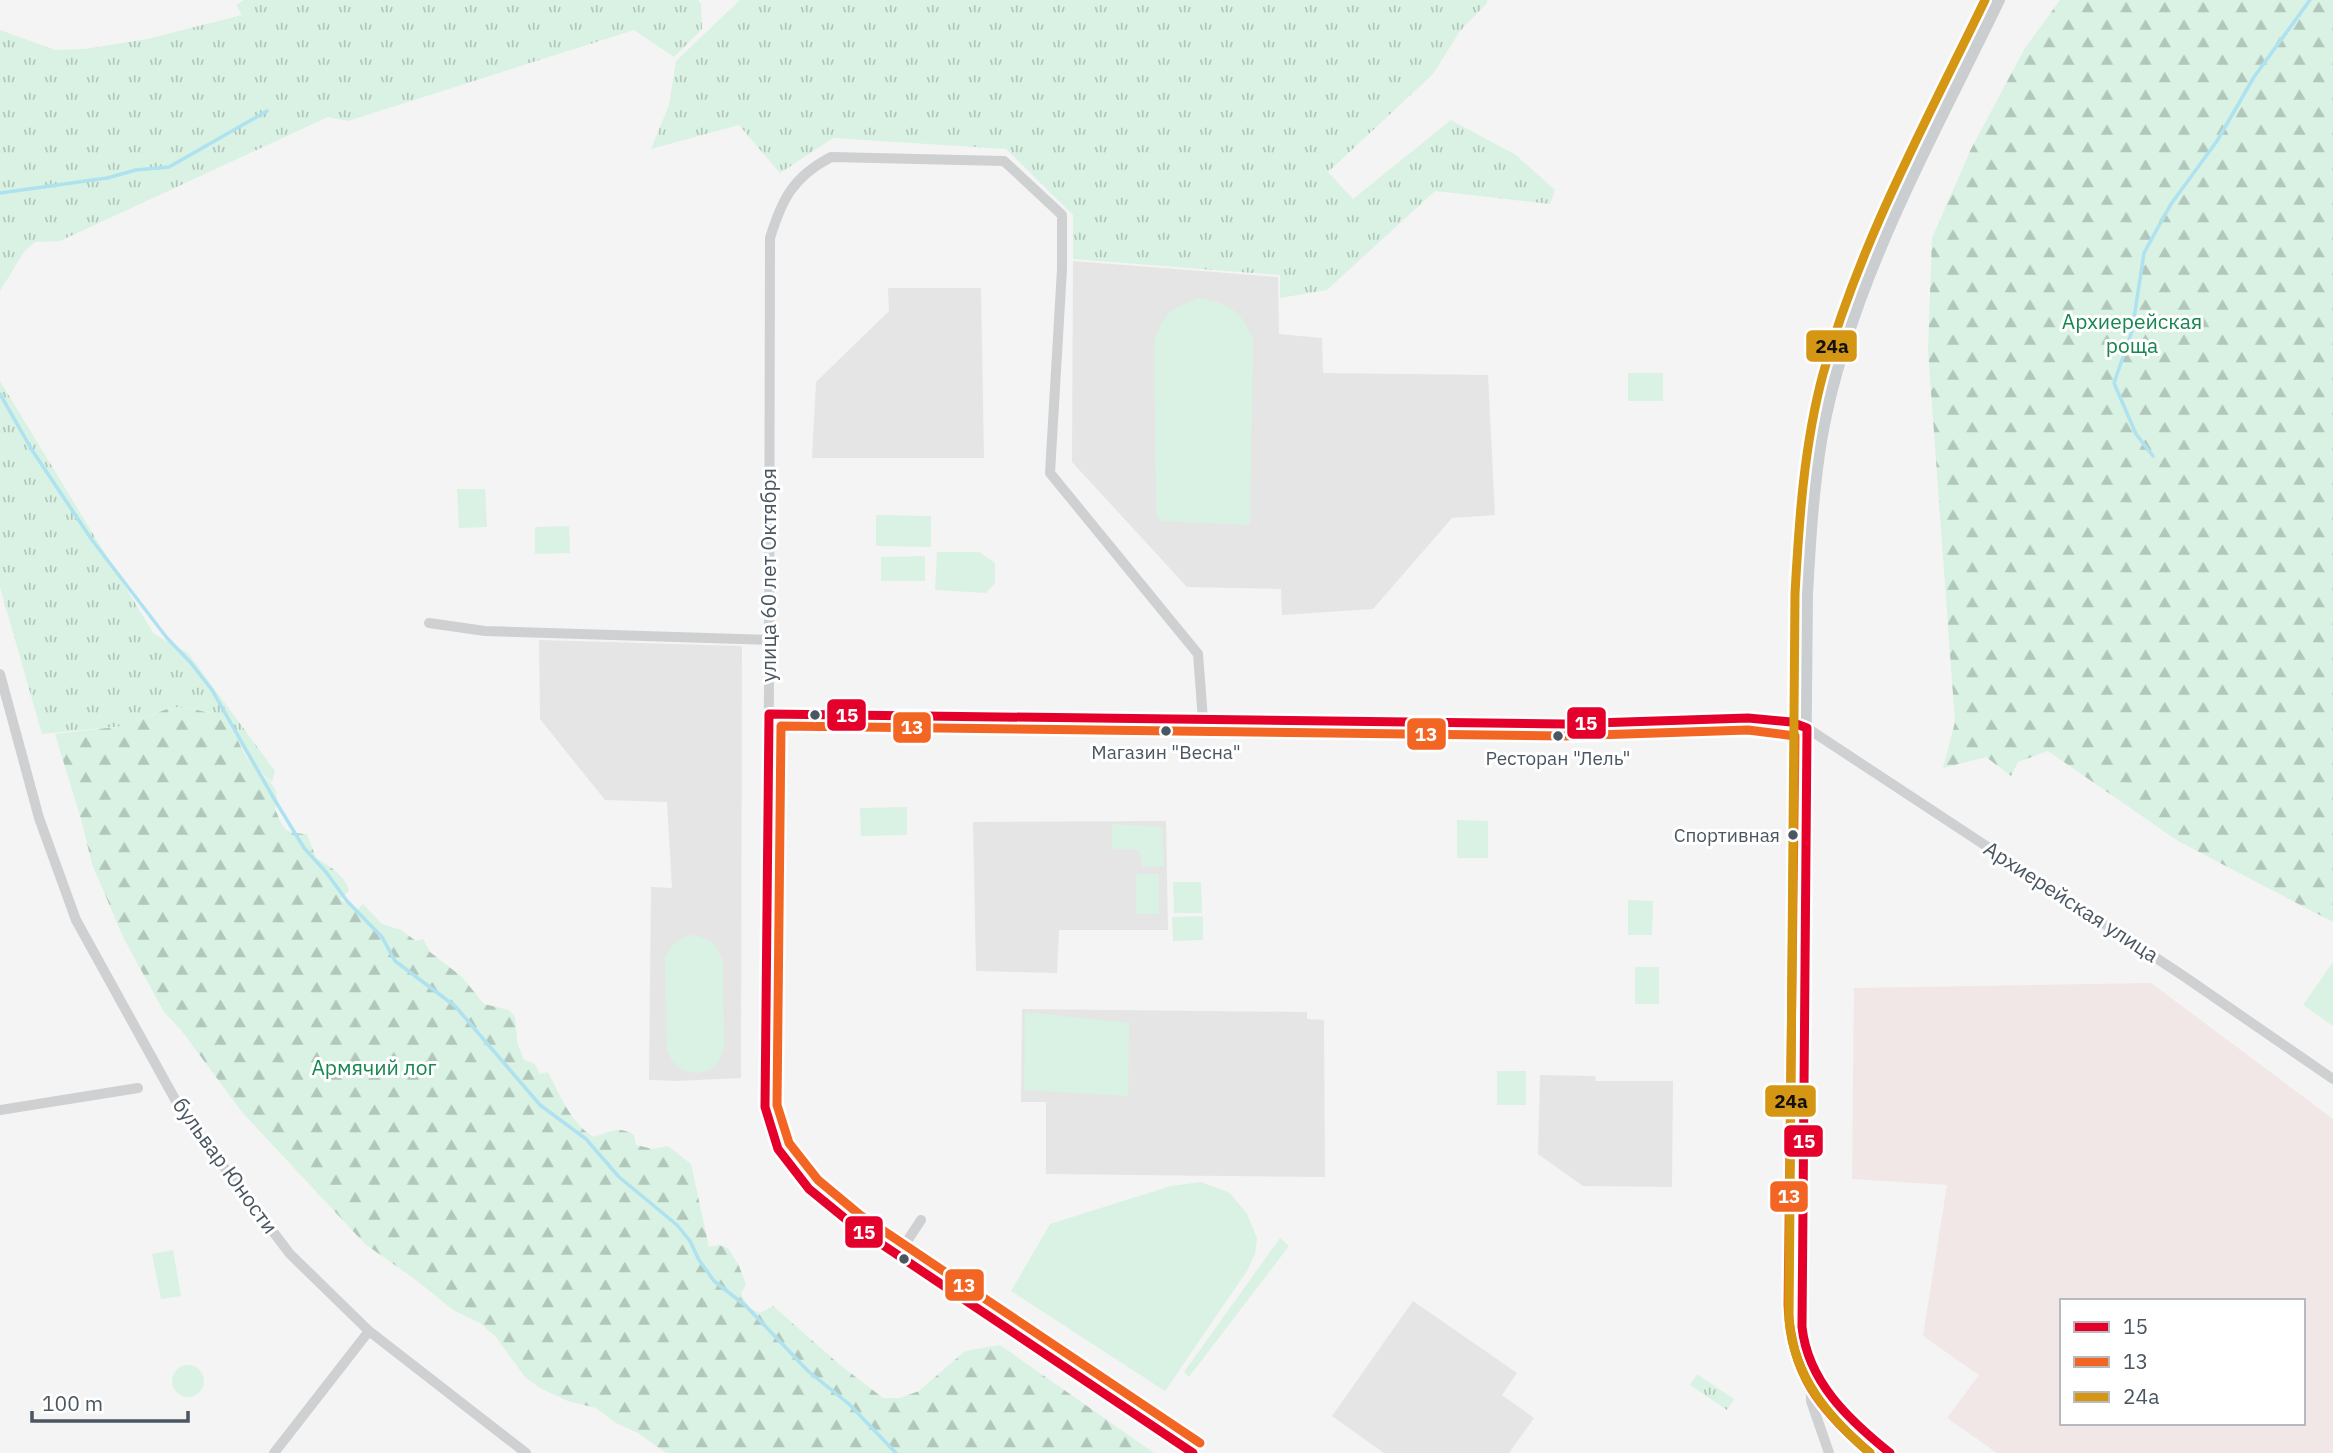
<svg xmlns="http://www.w3.org/2000/svg" width="2333" height="1453" font-family="'IBM Plex Sans',sans-serif">
<style>
.education{fill:#e6e5e6}
.medical{fill:#f1e7e6;fill-rule:evenodd}
.grass{fill:url(#grass-tufts)}
.forest{fill:url(#forest-firs)}
.park{fill:#d9f2e3}
.lines{fill:none;stroke-linecap:round;stroke-linejoin:round}
.stream{stroke:#aee2f0;stroke-width:3.5}
.minor{stroke:#ced0d2;stroke-width:10}
.major{stroke:#caced1;stroke-width:12}
.bus-1-casing{stroke:#fff;stroke-width:14}
.bus-2-casing{stroke:#fff;stroke-width:14}
.bus-3-casing{stroke:#fff;stroke-width:14}
.bus-1{stroke:#e4002b;stroke-width:9}
.bus-2{stroke:#f26522;stroke-width:9}
.bus-3{stroke:#d49613;stroke-width:9}
.bus-dot{fill:#4a5661;stroke:#fff;stroke-width:2.5}
.labels{text-anchor:middle;stroke-width:6;stroke-linejoin:round;paint-order:stroke}
.bus-label{font-size:19px;fill:#4a5661;stroke:#fff}
.park-label{font-size:21px;fill:#17864f;stroke:#fff}
.street-label{font-size:21px;fill:#4a5661;stroke:#fff}
.line-badge{stroke:#fff;stroke-width:2.5}
.badge-label{font-size:19px;text-anchor:middle;font-weight:bold;fill:#fff}
.pale-badge-label{font-size:19px;text-anchor:middle;font-weight:bold;fill:#111}
</style>
<defs>
<pattern id="grass-tufts" width="24" height="20" patternUnits="userSpaceOnUse" patternTransform="scale(1.75)"><rect width="24" height="20" fill="#d9f2e3"/><path d="M3 7l-1-3M5 7V3M7 7l1-3M15 17l-1-3M17 17v-4M19 17l1-3" fill="none" stroke="#b2c7bb"/></pattern>
<pattern id="forest-firs" width="22" height="20" patternUnits="userSpaceOnUse" patternTransform="scale(1.75)"><rect width="22" height="20" fill="#d9f2e3"/><path d="M5 1l3.5 6h-7zM16 11l3.5 6h-7z" fill="#b2c7bb"/></pattern>
</defs>
<rect width="100%" height="100%" fill="#f4f4f4"/>
<path class="education" d="M1073 261 1278 277 1279 334 1322 338 1323 373 1488 375 1495 515 1452 518 1373 609 1282 615 1281 589 1187 587 1072 462Z
M888 288H981L984 458H812L816 382 889 311Z
M539 640 742 646 741 1078 676 1081 649 1080 651 887 672 888 667 802 605 800 540 719Z
M1166 821 1168 930H1059L1057 973 976 971 973 822Z
M1022 1009 1307 1012V1019L1324 1020 1325 1177 1046 1174V1102H1021Z
M1540 1075 1595 1076 1596 1081H1673L1672 1187 1583 1186 1538 1154Z
M1413 1301 1517 1373 1502 1395 1534 1418 1509 1453H1384L1332 1416Z"/>
<path class="medical" d="M2151 983 2333 1119V1453H1997L1947 1418 1979 1375 1923 1336 1947 1185 1852 1179 1854 988ZM2062 1301H2303V1423H2062Z"/>
<path class="grass" d="M244 0H698L701 4 702 29 674 57 634 30 348 121 328 117 60 241 35 242 24 252 0 291V30L55 50 85 49 147 39 242 15 236 5Z
M740 0H1487V3L1460 31 1433 74 1328 172 1353 199 1451 120 1516 155 1555 190 1550 204 1435 191 1327 290 1280 298V275L1073 259V215L1006 149 833 138 780 173 739 125 651 149 669 105 676 61Z
M0 381 154 634 188 653 275 771 272 782 251 764 229 726 208 712 188 708 171 707 124 726 42 734 0 587Z
M1697 1374 1734 1399 1727 1410 1690 1385Z"/>
<path class="forest" d="M2060 0H2333V922L2178 841 2048 751 2018 762 2011 776 1986 757 1943 768 1955 722 1928 350 1932 238 1971 149 2025 48Z
M172 707C192 708 219 711 232 730 239 741 243 754 251 764 264 778 283 786 275 809 284 830 284 833 307 834L316 858C328 865 347 877 349 891L340 899 357 910 363 904 382 924 401 930 416 941 423 939 430 952 462 977 484 1004 509 1010 515 1017 517 1042 524 1060 535 1064 540 1074 548 1072C560 1095 571 1124 594 1137 609 1132 619 1125 634 1135L636 1145 653 1149 668 1146 691 1164 709 1247 719 1245 728 1248 739 1266 746 1284 741 1294 749 1308 760 1313 773 1306 840 1365 883 1398H900L919 1391 965 1351 1000 1345 1154 1453H666L638 1433 616 1423 596 1408 568 1401 540 1388 525 1377 496 1337 480 1323 453 1310 416 1280 365 1244 242 1112 181 1030 164 1012 123 937 92 864 81 819 55 734 124 726Z"/>
<path class="park" d="M1198 298C1227 303 1242 310 1253 340L1250 522 1246 525 1161 521 1156 515 1154 343C1164 312 1168 311 1198 298Z
M1628 373H1663V401H1628Z
M457 489H485L487 527 459 528Z
M876 515 931 516V547L876 546Z
M569 526 570 553 535 554V527Z
M937 552H979L995 563V583L986 593 935 590Z
M925 556V581H881V557Z
M907 807V835L861 836 860 808Z
M1457 820 1488 821V858H1457Z
M1112 824 1162 827 1164 866 1142 867 1139 850 1112 849Z
M1136 874H1159V914H1136Z
M1173 882H1201L1202 913H1174Z
M1628 900 1653 901 1652 935H1628Z
M1203 916V940L1173 941 1172 917Z
M694 935C711 939 718 945 723 962L724 1048 719 1061 710 1070 696 1073 682 1070 672 1061 667 1049 665 958C672 943 678 938 694 935Z
M2333 962V1026L2303 1005Z
M1635 967H1659V1004H1635Z
M1025 1012 1129 1023 1128 1096 1024 1090Z
M1497 1071H1526V1105H1497Z
M1201 1182 1230 1193 1247 1214 1257 1238 1255 1254 1247 1271 1165 1391 1011 1291 1050 1224 1171 1186Z
M1280 1238 1289 1246 1189 1377 1184 1372Z
M173 1250 181 1296 161 1299 152 1254Z
M172 1381a16 16 0 1 1 32 0a16 16 0 1 1-32 0Z"/>
<g class="lines">
<path class="stream" d="M0 193 107 178 136 170 169 167 267 111
M0 394 32 450 92 540 167 638 191 663 212 690 273 797 304 848 326 872 347 901 382 937 395 961 455 1006 540 1105 586 1139 619 1177 677 1225 690 1241 699 1260 714 1281 746 1306 808 1371 849 1404 896 1453
M2153 456 2136 434 2114 383 2132 331 2144 253 2171 204 2217 141 2254 77 2310 0"/>
<path class="minor" d="M429 623 485 631 769 640
M0 674 39 818 76 920 182 1112 290 1254 369 1331 526 1453
M769 714 1564 724 1748 718 1791 722 1807 728 2182 975 2333 1079
M0 1110 138 1088
M898 1255 921 1220
M1810 1362 1811 1401 1829 1453
M274 1453 369 1331
M1193 1453 853 1225 809 1189 778 1149 765 1107 769 688 770 238C782 199 793 177 831 157L1004 161 1062 215V269L1050 473 1198 654 1203 720
M1873 1453 1879 1444"/>
<path class="major" d="M1890 1453C1860 1430 1827 1399 1811 1364 1802 1346 1801 1324 1800 1305L1807 594C1810 540 1813 488 1822 435 1850 282 1932 139 1999 0"/>
<defs>
<path id="bus-1" d="M1193 1453 853 1225 809 1189 778 1149 765 1107 769 714 1564 724 1748 718 1791 722 1807 728 1802 1327C1808 1382 1849 1420 1890 1453"/>
<path id="bus-2" d="M1200 1443 860 1215 818 1180 789 1143 777 1105 781 726 1564 736 1748 730 1795 736 1788 1305C1791 1374 1819 1409 1870 1453"/>
<path id="bus-3" d="M1870 1453C1828 1417 1794 1377 1789 1320L1795 594C1799 520 1804 445 1823 374 1860 242 1926 122 1985 0"/>
</defs>
<use href="#bus-1" class="bus-1-casing"/>
<use href="#bus-2" class="bus-2-casing"/>
<use href="#bus-3" class="bus-3-casing"/>
<use href="#bus-1" class="bus-1"/>
<use href="#bus-2" class="bus-2"/>
<use href="#bus-3" class="bus-3"/>
</g>
<g class="bus-dot">
<circle cx="815" cy="715" r="6"/>
<circle cx="1166" cy="731" r="6"/>
<circle cx="1558" cy="736" r="6"/>
<circle cx="1793" cy="835" r="6"/>
<circle cx="904" cy="1259" r="6"/>
</g>
<g class="labels">
<g class="bus-label">
<text x="1166" y="759">Магазин "Весна"</text>
<text x="1558" y="765">Ресторан "Лель"</text>
<text x="1780" y="842" text-anchor="end">Спортивная</text>
</g>
<g class="park-label">
<text x="2132" y="329">Архиерейская<tspan x="2132" dy="24">роща</tspan></text>
<text x="374" y="1075">Армячий лог</text>
</g>
<g class="street-label">
<text transform="translate(769 575) rotate(-90)" y="7">улица 60 лет Октября</text>
<text transform="translate(2071 902) rotate(33)" y="7">Архиерейская улица</text>
<text transform="translate(225 1166) rotate(54)" y="7">бульвар Юности</text>
</g>
</g>
<g class="line-badge">
<rect x="1805" y="329" width="53" height="34" rx="7" fill="#d49613"/>
<rect x="826" y="698" width="41" height="34" rx="7" fill="#e4002b"/>
<rect x="1566" y="706" width="41" height="34" rx="7" fill="#e4002b"/>
<rect x="892" y="711" width="40" height="33" rx="7" fill="#f26522"/>
<rect x="1406" y="717" width="41" height="34" rx="7" fill="#f26522"/>
<rect x="1764" y="1084" width="53" height="34" rx="7" fill="#d49613"/>
<rect x="1783" y="1124" width="41" height="34" rx="7" fill="#e4002b"/>
<rect x="1769" y="1180" width="40" height="33" rx="7" fill="#f26522"/>
<rect x="844" y="1215" width="40" height="34" rx="7" fill="#e4002b"/>
<rect x="944" y="1268" width="41" height="34" rx="7" fill="#f26522"/>
</g>
<g class="badge-label">
<text x="847" y="722">15</text>
<text x="1586" y="730">15</text>
<text x="912" y="734">13</text>
<text x="1426" y="741">13</text>
<text x="1804" y="1148">15</text>
<text x="1789" y="1203">13</text>
<text x="864" y="1239">15</text>
<text x="964" y="1292">13</text>
</g>
<g class="pale-badge-label">
<text x="1832" y="353">24a</text>
<text x="1791" y="1108">24a</text>
</g>
<rect x="2060" y="1299" width="245" height="126" fill="#ffffff" stroke="#b7bbc0" stroke-width="2"/>
<rect x="2074" y="1322" width="35" height="10" fill="#e4002b" stroke="#b7bbc0" stroke-width="2"/>
<text x="2123" y="1334" font-size="21" fill="#4a5661">15</text>
<rect x="2074" y="1357" width="35" height="10" fill="#f26522" stroke="#b7bbc0" stroke-width="2"/>
<text x="2123" y="1369" font-size="21" fill="#4a5661">13</text>
<rect x="2074" y="1392" width="35" height="10" fill="#d49613" stroke="#b7bbc0" stroke-width="2"/>
<text x="2123" y="1404" font-size="21" fill="#4a5661">24a</text>
<path d="M32 1411v10h156v-10" fill="none" stroke="#4a5661" stroke-width="3.5"/>
<text x="42" y="1411" font-size="21" fill="#4a5661" stroke="#ffffff" stroke-width="5" paint-order="stroke">100 m</text>
</svg>
